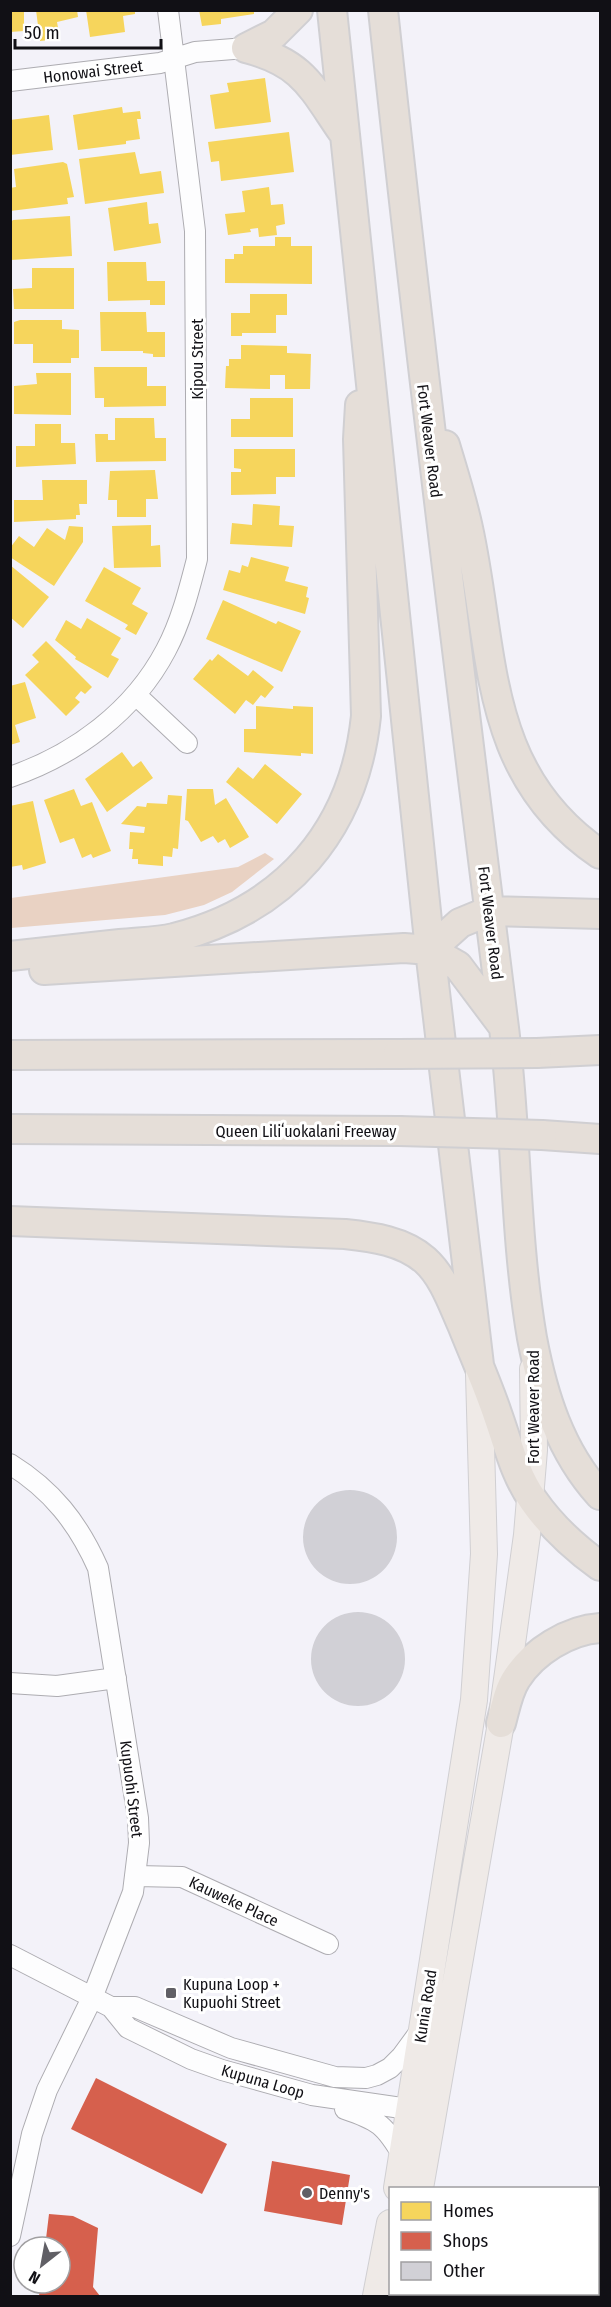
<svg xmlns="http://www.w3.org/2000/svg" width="611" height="2307" font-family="'Fira Sans Condensed',sans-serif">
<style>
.green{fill:#e9d2c3}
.homes{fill:#f6d55c}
.shops{fill:#d6604d}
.building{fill:#d1d0d6}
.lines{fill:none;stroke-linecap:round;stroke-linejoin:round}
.minor-casing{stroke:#adacb1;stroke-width:22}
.major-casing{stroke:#d0cfd2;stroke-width:28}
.highway-casing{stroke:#d0cfd2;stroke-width:32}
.minor{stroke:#fdfdfe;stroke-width:20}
.major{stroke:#efeae7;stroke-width:26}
.highway{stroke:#e5ded8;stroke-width:28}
.highway-bridge-casing{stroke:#d0cfd2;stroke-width:32;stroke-linecap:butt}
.highway-bridge{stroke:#e5ded8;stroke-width:28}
.poi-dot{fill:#605f65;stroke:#fff;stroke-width:2}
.labels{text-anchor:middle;stroke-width:6;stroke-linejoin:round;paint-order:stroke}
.street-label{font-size:16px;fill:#111015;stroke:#fff}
.poi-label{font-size:16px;fill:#111015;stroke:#fff;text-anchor:start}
</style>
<rect width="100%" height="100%" fill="#f3f2f9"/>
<path class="green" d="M265 853 274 859 232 892 204 905 165 915 11 928V898L238 867Z"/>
<path class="homes" d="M10 10H24V31L10 32Z
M36 10H77L78 17 57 22 60 39 40 41Z
M86 10H135V14L123 16 125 32 90 37Z
M199 10H254V14L221 19V24L202 26Z
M265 78 271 122 215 129 210 95 229 92 227 83Z
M122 107 123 113 140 111 141 119H137L140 139 126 141V144L78 150 73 115Z
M49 115 53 150 10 155V120Z
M289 132 294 172 221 181 219 161 211 162 208 142Z
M135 152 140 174 161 171 164 193 85 204 79 159Z
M63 162 67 164 74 197 67 198 68 204 10 211V188L16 187 14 169Z
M269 187 271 205 283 204 285 224 276 226 277 235 259 237 258 228 250 229 251 232 228 235 225 214 245 212 242 191Z
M147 202 149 224 158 223 161 243 114 251 108 208Z
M70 216 72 256 11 260 10 223 13 220Z
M275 237H291V246H312V284L225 283V259H234V254H243V246H275Z
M107 262H146L147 281H165V305H150V300L108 301Z
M32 268H74V309H14L13 289 32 288Z
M250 294H287V315H276V333H242V336H231V313H250Z
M100 312H146L147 332H165V357H153V354L143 353V351H101Z
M20 320H62V329L79 330V358H71V363H33V344H14V322Z
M241 345 287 346V353L311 354 310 389H285V375H270V389L225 388 226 366H229V359H241Z
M94 367H147V386H166V406L104 407V398H95Z
M36 373H71V415L14 414V386L37 384Z
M250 398H293V437H231V419H250Z
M115 418H154L155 438H166V461L96 462 95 434H108V440H115Z
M35 424H61V443H75L76 464 16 467V446H35Z
M234 449H295V477H276V494L231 495V472H241V469L234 468Z
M155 470 158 499H146V517H117V500H108L110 471Z
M42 480H87V504H79L80 515H76V519L14 522V500H43Z
M253 504 280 506 279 525 294 526 292 547 230 544 232 523 252 525Z
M151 525V546L160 545 161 567 114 568 112 526Z
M69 526 83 527V542L54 586 10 557V548L19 536 34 547 47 528 65 540Z
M251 557 289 567 285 581 308 587 306 597 309 598 305 614 223 590 229 570 240 573 242 565 248 567Z
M10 565 49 597 23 628 10 617Z
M104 567 141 588 132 604 148 613 136 635 125 629 128 625 85 601Z
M223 600 276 624 278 621 301 631 282 672 206 639Z
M87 618 121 638 111 655 119 659 108 678 75 659 76 657 55 640 66 620 81 629Z
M46 641 92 687 85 694 81 691 75 698 80 702 66 716 25 675 39 662 32 655Z
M218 654 248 676 253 670 274 687 265 698 261 695 253 705 246 700 235 714 193 679 210 659 212 661Z
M25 682 36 718 15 725 20 742 10 745V686Z
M256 706 293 709V706L313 707V754L301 753V756L244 752V729H256Z
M122 752 133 767 141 761 153 778 107 812 85 779Z
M265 764 302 794 277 824 226 782 238 767 253 779Z
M74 789 81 806 92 802 111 851 93 858 91 854 82 858 74 838 60 843 44 800Z
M187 789H213L215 805 226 798 249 837 230 848 225 839 218 843 213 836 201 842 188 821 185 820Z
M168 795 182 796 178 849 173 848 172 857 163 856V866L138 864V859H132L133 849H129L130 832 144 833 145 827 121 824 137 806 146 807 147 803 167 804Z
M33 801 46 863 23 870 22 865 10 867V806Z"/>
<path class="shops" d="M96 2078 227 2144 202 2194 71 2129Z
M272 2161 350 2175 342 2225 264 2211Z
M49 2214 73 2216 98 2228 93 2287 100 2296H39L41 2283H60V2247H45Z"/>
<path class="building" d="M303 1537a47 47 0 1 1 94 0a47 47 0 1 1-94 0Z
M311 1659a47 47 0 1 1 94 0a47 47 0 1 1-94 0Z"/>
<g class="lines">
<defs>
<path id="minor" d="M10 81 160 63 195 52 246 48
M137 696 187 743
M10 777C75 755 134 711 166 650 181 622 189 590 197 559L195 231 168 10
M10 1464C52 1490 78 1523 98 1568L138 1818 139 1843 133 1892 92 1998 47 2090 32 2134 10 2236
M10 1683 57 1686 116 1678
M137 1876 182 1877 328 1944
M10 1955 111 2007H135L231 2048 335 2077 366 2078 377 2075 390 2068 402 2056 421 2030
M111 2007 128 2028 191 2059 222 2070 312 2095 422 2111
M345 2109C378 2120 385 2125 403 2156"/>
<path id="major" d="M397 2188 474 1700 484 1554 479 1374
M420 2188 501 1723 527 1535 534 1450 533 1369
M376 2296 390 2223
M401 2296 402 2294"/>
<path id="highway" d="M332 10 430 950 479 1365
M383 10C419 348 461 684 503 1020 517 1126 514 1233 532 1338 543 1396 560 1451 600 1495
M246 48C303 63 311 86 342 131
M246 48 274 34 298 10
M445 445C453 472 462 500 468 528 495 651 481 773 600 854
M430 950 460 923 489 911 600 914
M10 956C47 952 83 948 120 944 137 942 157 942 174 938 286 909 354 831 366 716L358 439 360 405
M44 970 404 948 430 950 458 966 503 1026
M537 1053 600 1050
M10 1055 398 1054
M10 1129 399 1131
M542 1135 600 1139
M10 1221 345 1234C373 1237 403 1241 425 1260 444 1277 453 1305 463 1327 475 1357 488 1386 498 1416 508 1444 515 1475 533 1500 551 1526 575 1548 600 1566
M501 1723C505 1709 508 1691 516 1679 533 1652 568 1630 600 1628"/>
</defs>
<use href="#minor" class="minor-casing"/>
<use href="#major" class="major-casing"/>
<use href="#highway" class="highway-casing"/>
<use href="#minor" class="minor"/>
<use href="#major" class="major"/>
<use href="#highway" class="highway"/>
<defs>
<path id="highway-bridge" d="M398 1054 537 1053
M399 1131 542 1135"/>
</defs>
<use href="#highway-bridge" class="highway-bridge-casing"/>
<use href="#highway-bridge" class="highway-bridge"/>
</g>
<g class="poi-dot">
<rect x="165" y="1987" width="12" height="12" rx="3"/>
<circle cx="307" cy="2193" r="6"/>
</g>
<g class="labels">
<g class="street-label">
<text transform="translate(93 71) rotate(-7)" y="6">Honowai Street</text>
<text transform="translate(197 359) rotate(-90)" y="6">Kipou Street</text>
<text transform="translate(430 441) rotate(83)" y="6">Fort Weaver Road</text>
<text transform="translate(491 923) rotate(83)" y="6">Fort Weaver Road</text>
<text x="306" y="1137">Queen Liliʻuokalani Freeway</text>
<text transform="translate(533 1407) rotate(-90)" y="6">Fort Weaver Road</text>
<text transform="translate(132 1789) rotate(83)" y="6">Kupuohi Street</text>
<text transform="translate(234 1901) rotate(25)" y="6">Kauweke Place</text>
<text transform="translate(425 2006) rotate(-81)" y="6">Kunia Road</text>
<text transform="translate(263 2081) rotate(16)" y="6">Kupuna Loop</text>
</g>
<g class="poi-label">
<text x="183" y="1990">Kupuna Loop +<tspan x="183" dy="18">Kupuohi Street</tspan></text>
<text x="319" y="2199">Denny's</text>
</g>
</g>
<rect width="611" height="2307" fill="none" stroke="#111015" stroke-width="24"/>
<rect x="389" y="2187" width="210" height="108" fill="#ffffff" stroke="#a09fa1" stroke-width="1.5"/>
<rect x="401" y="2202" width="30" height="18" fill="#f6d55c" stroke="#a09fa1" stroke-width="1.5"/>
<text x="443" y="2217" font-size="18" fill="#111015">Homes</text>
<rect x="401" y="2232" width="30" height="18" fill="#d6604d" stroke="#a09fa1" stroke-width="1.5"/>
<text x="443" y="2247" font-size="18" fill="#111015">Shops</text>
<rect x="401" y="2262" width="30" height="18" fill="#d1d0d6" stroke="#a09fa1" stroke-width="1.5"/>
<text x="443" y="2277" font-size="18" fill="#111015">Other</text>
<g transform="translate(42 2265) rotate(211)"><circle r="28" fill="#ffffff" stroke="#a09fa1" stroke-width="1.5"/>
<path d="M0-4.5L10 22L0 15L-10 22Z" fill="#605f65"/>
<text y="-9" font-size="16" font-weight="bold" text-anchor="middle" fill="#111015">N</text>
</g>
<path d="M15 39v9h146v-9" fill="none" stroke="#111015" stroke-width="3"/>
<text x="24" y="39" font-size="18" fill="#111015" stroke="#ffffff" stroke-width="4.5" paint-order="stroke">50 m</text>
</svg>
